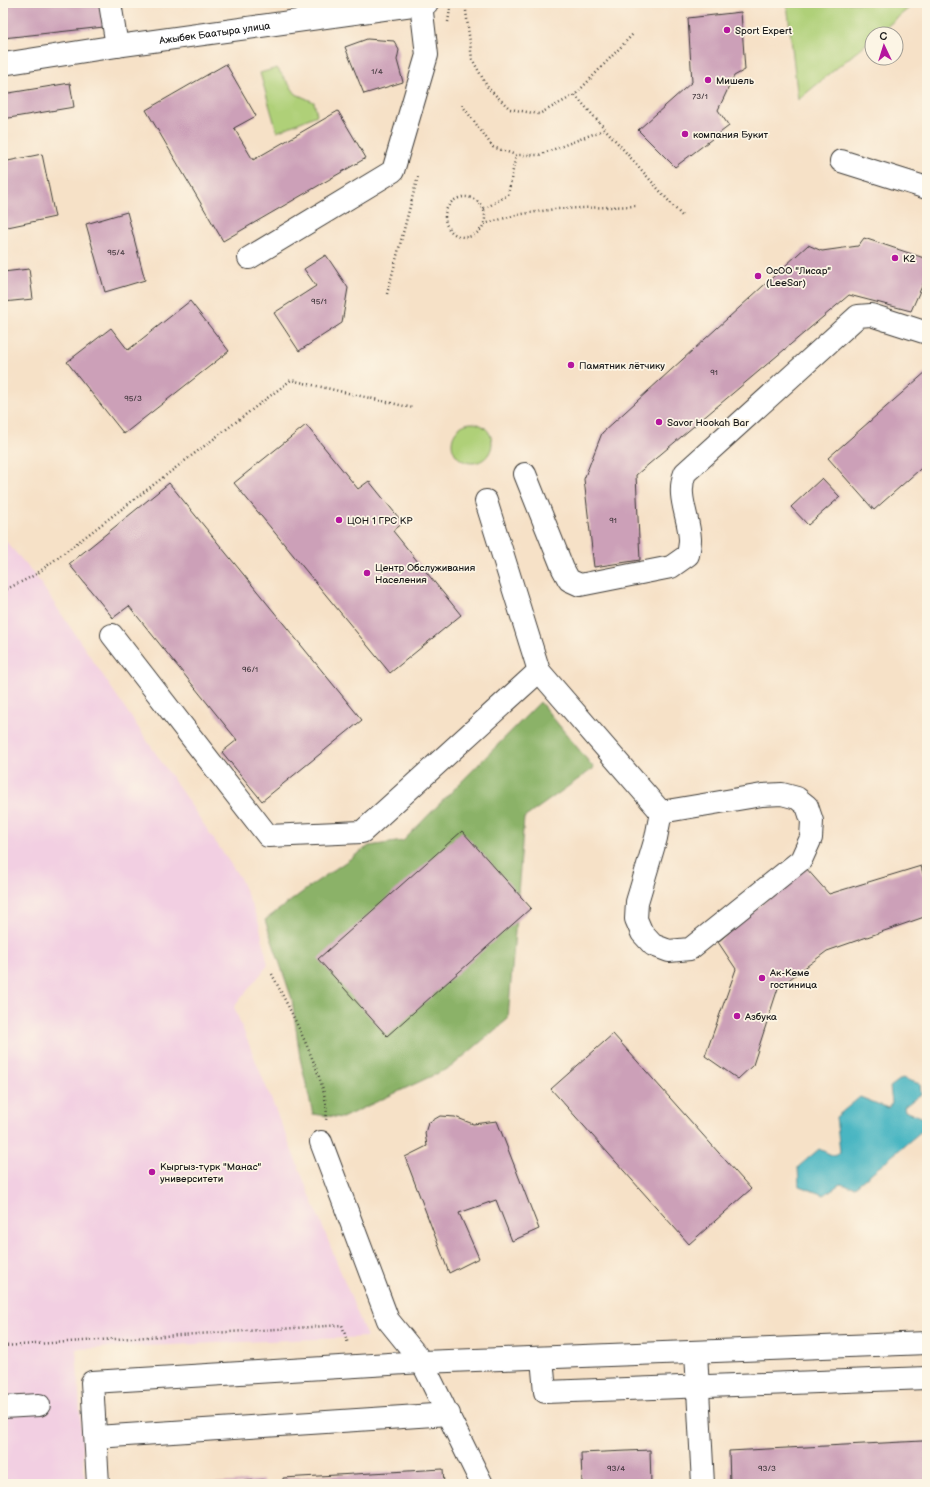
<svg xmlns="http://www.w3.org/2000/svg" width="930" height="1487" font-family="'Balsamiq Sans',sans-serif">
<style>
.built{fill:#f2cfe2}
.green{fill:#afd078;stroke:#66764a}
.forest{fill:#8bb268;stroke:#546742}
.water{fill:#48b6c2;stroke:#32696f}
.building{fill:#cca0b8}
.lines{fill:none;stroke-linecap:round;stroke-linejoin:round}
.minor-casing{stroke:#3d3a36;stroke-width:24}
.path{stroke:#3d3a36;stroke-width:2.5;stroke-dasharray:1 3;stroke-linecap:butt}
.minor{stroke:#fff;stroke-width:22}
.poi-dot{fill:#b5179e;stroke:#fcf5e5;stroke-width:1.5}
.labels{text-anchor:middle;stroke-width:3.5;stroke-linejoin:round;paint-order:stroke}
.number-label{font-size:8px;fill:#483d43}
.poi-label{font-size:10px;fill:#1c1c1c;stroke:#fcf5e5;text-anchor:start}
.street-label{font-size:10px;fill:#1c1c1c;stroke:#fcf5e5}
</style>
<rect width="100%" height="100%" fill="#fcf5e5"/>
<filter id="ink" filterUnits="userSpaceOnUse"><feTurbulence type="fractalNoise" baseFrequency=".025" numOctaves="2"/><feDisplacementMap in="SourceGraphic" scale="8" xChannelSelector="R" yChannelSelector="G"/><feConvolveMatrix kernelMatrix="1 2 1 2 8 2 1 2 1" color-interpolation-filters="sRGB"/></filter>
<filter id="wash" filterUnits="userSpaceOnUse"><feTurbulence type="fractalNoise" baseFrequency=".012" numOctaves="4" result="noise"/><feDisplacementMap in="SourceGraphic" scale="16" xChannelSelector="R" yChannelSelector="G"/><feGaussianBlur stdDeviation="0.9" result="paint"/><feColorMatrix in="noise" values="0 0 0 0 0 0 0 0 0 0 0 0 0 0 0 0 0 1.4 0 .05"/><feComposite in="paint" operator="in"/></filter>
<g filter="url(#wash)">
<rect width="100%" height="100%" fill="#f6e1c7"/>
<path class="built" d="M3 538 35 575 240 878 259 923 268 965 234 1007 367 1337 76 1349 85 1484H3Z"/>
<path class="green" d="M787 3H915L878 34H872V39L798 100Z
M277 68 296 94 314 102 317 115 277 132 260 73Z
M452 443a20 20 0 1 1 40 0a20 20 0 1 1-40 0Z"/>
<path class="forest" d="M540 702 594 768 524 818 508 1019 451 1067 342 1118 313 1114 300 1058 292 999 265 920 316 882 369 846 403 841Z"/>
<path class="water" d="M902 1078 920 1084 921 1094 904 1107 905 1111 924 1118V1129L855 1187 840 1184 824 1195 799 1186 798 1167 819 1149 834 1156 840 1152 836 1117 860 1097 888 1108 892 1103 890 1087Z"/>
<g id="blocks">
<path class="building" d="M3 3H101L104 27 3 38Z
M741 12 745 70 734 76 718 110 729 126 675 167 638 130 692 82 688 18Z
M367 39 394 41 399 50 397 60 403 82 364 94 345 47Z
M226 64 256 116 234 128 253 160 338 111 366 158 223 241 146 110Z
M70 83 74 107 3 119V94Z
M42 154 55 217 3 228V162Z
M127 212 145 280 105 292 86 224Z
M864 238 927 259V275L911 311 849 295 636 475 640 560 594 567 584 479 602 433 808 245 822 251 858 246Z
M326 255 348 288 342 323 299 351 274 313 316 286 304 269Z
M29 269 33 299 3 302V272Z
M190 301 229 351 124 434 67 362 111 328 128 350Z
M927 371V463L874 510 828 458Z
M306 425 358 489 369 481 403 523 393 531 461 615 390 673 234 483Z
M822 478 840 497 808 525 791 507Z
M169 483 362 720 262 801 222 752 237 740 129 606 113 618 69 564Z
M462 831 531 908 387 1036 318 959Z
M921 866 927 888V916L827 951 778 988 753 1065 738 1079 705 1056 736 969 718 942 805 867 829 894Z
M613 1034 751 1189 689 1244 551 1089Z
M440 1116 455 1117 473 1124 497 1121 539 1229 512 1241 496 1200 459 1213 479 1258 449 1273 405 1157 427 1146 425 1133 428 1123Z
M922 1441H927V1484H730L729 1451Z
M650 1450 651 1484H582L581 1453Z
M443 1469 444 1484H283V1478Z
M264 1480V1484H215V1483Z"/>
</g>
</g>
<g filter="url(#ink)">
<use href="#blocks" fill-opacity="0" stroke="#3d3a36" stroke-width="1"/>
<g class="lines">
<defs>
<g id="minor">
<path d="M110 3 117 46"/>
<path id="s1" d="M3 64 117 46 427 3"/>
<path d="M841 161 927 188"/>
<path d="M249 258 393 171 427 55 421 4"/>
<path d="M525 474 563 569 569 580 580 585 671 567 688 555C689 550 690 544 690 539 689 516 676 496 685 473L858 316 871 315 927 333"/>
<path d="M486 501 539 671 661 812 656 838 637 902 636 919 642 933 653 945 669 951 690 949 801 860 811 838 812 821 807 806 797 798 782 794 762 795 661 812"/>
<path d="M112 635 268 836 362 832 539 671"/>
<path d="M321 1142 388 1320 422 1362 482 1484"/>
<path d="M696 1352 703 1484"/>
<path d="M542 1358 545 1392 927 1378"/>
<path d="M3 1407 39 1405"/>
<path d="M96 1437 449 1414"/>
<path d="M98 1484 92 1382 422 1362 927 1343"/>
</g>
</defs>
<use href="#minor" class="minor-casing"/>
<path class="path" d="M465 3 472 59 488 88 510 109 539 114 575 95 634 33
M448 22 450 9
M575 95 683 217
M462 105 493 147 516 155H539L606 129
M445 217a20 20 0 1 1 40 0a20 20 0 1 1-40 0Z
M484 209 508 195 516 155
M484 224 516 215 555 209 636 206
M387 294 418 176
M3 591 35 575 291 380 413 408
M272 974C288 1007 332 1086 326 1120
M3 1346 342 1325 348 1344"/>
<use href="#minor" class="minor"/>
</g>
</g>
<g class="poi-dot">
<circle cx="727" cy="30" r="4"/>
<circle cx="708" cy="80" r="4"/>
<circle cx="685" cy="134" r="4"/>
<circle cx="895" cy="258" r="4"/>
<circle cx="758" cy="276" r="4"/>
<circle cx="571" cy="365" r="4"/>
<circle cx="659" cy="422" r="4"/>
<circle cx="339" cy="520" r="4"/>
<circle cx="367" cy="573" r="4"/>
<circle cx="762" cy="978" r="4"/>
<circle cx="737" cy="1016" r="4"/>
<circle cx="152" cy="1172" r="4"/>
</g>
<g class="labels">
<g class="number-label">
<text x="377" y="74">1/4</text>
<text x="700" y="99">73/1</text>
<text x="116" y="255">95/4</text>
<text x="319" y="304">95/1</text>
<text x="714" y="375">91</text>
<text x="133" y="401">95/3</text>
<text x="613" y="523">91</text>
<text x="250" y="672">96/1</text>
<text x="616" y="1471">93/4</text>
<text x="767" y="1471">93/3</text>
</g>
<g class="poi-label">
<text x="735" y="34">Sport Expert</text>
<text x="716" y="84">Мишель</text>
<text x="693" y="138">компания Букит</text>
<text x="903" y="262">К2</text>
<text x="766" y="274">ОсОО "Лисар"<tspan x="766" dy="12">(LeeSar)</tspan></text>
<text x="579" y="369">Памятник лётчику</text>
<text x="667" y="426">Savor Hookah Bar</text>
<text x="347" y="524">ЦОН 1 ГРС КР</text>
<text x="375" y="571">Центр Обслуживания<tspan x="375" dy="12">Населения</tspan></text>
<text x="770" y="976">Ак-Кеме<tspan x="770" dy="12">гостиница</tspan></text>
<text x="745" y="1020">Азбука</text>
<text x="160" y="1170">Кыргыз-түрк "Манас"<tspan x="160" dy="12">университети</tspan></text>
</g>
<g class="street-label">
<text dy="4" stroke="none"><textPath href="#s1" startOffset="214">Ажыбек Баатыра улица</textPath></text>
</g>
</g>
<rect width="930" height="1487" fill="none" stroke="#fcf5e5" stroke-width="16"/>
<g transform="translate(884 46) rotate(356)"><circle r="19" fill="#fcf5e5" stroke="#a29e95"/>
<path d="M0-3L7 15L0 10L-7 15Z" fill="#b5179e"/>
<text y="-6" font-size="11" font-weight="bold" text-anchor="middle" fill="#1c1c1c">С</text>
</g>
</svg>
